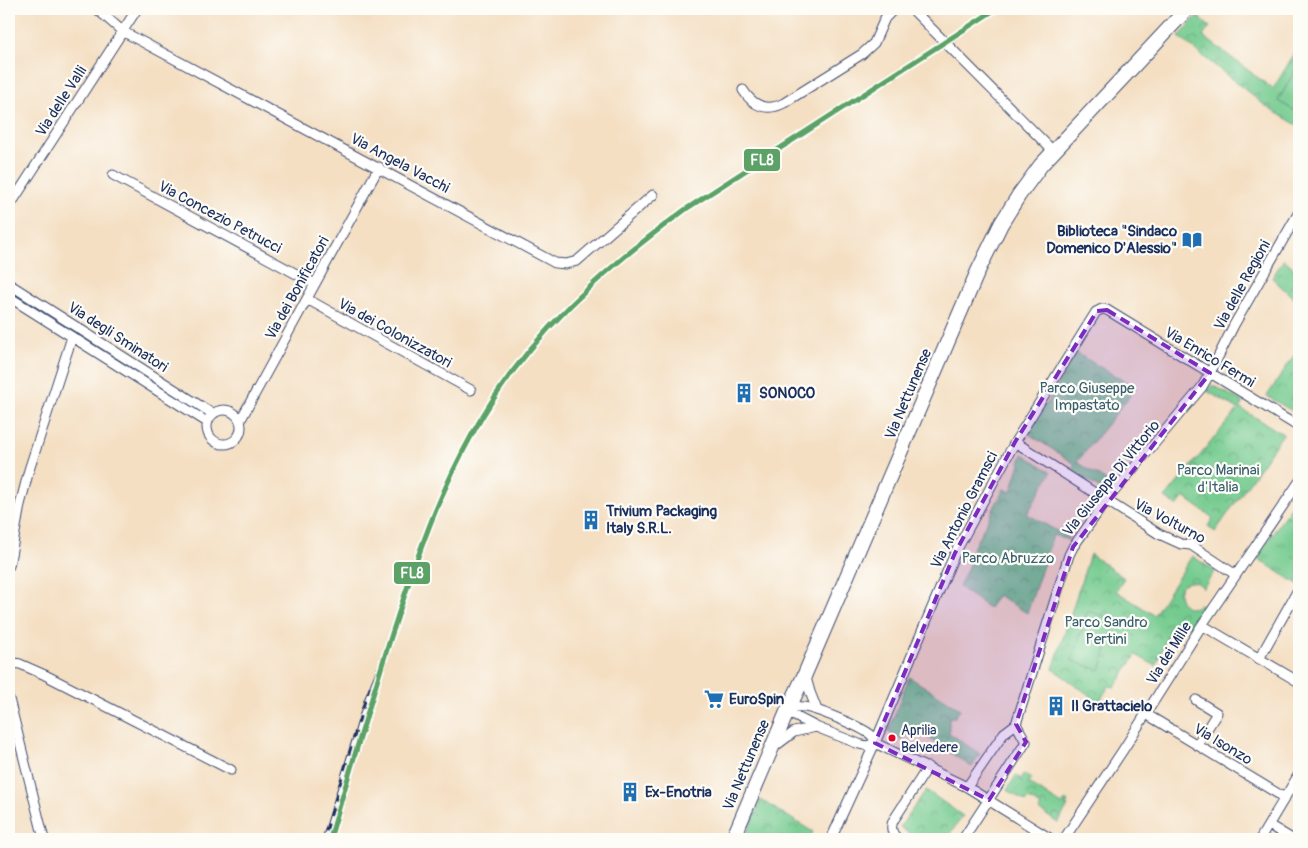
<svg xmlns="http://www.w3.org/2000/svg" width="1308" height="848" font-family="Pangolin,sans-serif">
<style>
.grass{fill:url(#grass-tufts);stroke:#487d76}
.park{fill:url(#park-crowns);stroke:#487d76}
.garden{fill:#75cb8f;stroke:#487d76}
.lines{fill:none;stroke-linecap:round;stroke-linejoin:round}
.street-casing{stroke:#3c496d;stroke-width:11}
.primary-casing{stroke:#3c496d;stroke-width:16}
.street{stroke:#fff;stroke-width:9}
.primary{stroke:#fff;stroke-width:14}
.rail-casing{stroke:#1b2f5e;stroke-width:4.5}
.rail{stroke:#fdfcf7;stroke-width:2.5;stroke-dasharray:8;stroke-linecap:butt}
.rail-1-casing{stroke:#fdfcf7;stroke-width:9}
.rail-1{stroke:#5ca266;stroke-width:5}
.marked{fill:#7b2cbf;fill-opacity:0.2;stroke:#7b2cbf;stroke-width:4;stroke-dasharray:10 6;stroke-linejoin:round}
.bus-dot{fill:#e4002b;stroke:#fdfcf7;stroke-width:2}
.labels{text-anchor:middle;stroke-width:4.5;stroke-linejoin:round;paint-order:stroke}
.bus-label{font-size:14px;fill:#1b2f5e;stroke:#fdfcf7;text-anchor:start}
.street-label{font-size:15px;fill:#1b2f5e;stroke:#fdfcf7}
.poi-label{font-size:15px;font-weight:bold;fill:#1b2f5e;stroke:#fdfcf7;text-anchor:start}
.park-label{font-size:15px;fill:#365e6d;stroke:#fdfcf7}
.line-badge{stroke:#fdfcf7;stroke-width:2}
.badge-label{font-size:14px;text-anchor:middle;font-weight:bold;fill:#fff}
</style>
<defs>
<pattern id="grass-tufts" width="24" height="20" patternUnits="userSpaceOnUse" patternTransform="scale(1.25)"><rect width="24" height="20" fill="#75cb8f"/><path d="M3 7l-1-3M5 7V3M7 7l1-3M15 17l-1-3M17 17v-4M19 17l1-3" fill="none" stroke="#5fa578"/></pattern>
<pattern id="park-crowns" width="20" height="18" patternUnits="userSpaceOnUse" patternTransform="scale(1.25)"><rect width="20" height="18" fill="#75cb8f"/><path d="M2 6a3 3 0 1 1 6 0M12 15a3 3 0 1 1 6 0" fill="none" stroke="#5fa578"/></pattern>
</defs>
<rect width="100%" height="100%" fill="#fdfcf7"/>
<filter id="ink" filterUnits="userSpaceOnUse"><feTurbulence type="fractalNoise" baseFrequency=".02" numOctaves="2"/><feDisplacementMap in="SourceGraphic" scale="10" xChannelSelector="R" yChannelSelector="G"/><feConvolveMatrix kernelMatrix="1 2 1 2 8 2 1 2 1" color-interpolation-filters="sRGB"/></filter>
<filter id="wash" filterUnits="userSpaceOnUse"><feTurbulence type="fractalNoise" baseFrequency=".0096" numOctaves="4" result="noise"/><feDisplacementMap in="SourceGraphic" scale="20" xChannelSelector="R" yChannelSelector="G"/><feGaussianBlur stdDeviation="1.12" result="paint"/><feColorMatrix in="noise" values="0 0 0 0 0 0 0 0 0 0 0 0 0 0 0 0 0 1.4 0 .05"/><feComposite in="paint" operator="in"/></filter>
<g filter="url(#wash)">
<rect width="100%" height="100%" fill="#f4dfc3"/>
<path class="grass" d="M1285 515 1299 523V585L1257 558Z"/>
<path class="park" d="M1197 16 1210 27 1203 36 1273 89 1299 46V64L1278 101 1299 113V126L1268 108 1179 37Z
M1284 259 1299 273V303L1272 278Z
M1299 348V415L1267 396Z
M1076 353 1136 388 1077 462 1108 482 1102 490 1071 470 1075 464 1029 434Z
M1212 385 1243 402 1240 408 1283 434 1215 532 1208 526 1213 518 1184 497 1177 506 1165 498 1238 409 1207 391Z
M1023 454 1051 472 1027 514 1069 538 1068 540 1053 535 1027 613 998 595 989 608 959 587 972 558 969 556 1004 489 1011 492Z
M1090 554 1124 578 1116 591 1154 615 1192 556 1215 571 1203 588C1200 584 1196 581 1190 582 1169 585 1182 619 1200 604L1205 607 1190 628 1182 622 1178 627 1171 625 1156 666 1136 655 1115 687 1109 686 1099 702 1053 669Z
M909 677 960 709 955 717H949V733L980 754 972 767 912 727 903 740 888 732Z
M1024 774 1031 779 1028 783 1062 805 1066 800 1068 802 1066 805 1068 806 1058 823 1039 810 1041 806 1029 799 1026 802 1007 790 1016 775 1021 779Z
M926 790 963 816 946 839H917L900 827Z
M761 800 813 832 809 839H744Z"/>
<path class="garden" d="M1299 64V113L1278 101Z
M1299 495V523L1285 515Z
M1088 611 1116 620 1100 670 1072 661Z"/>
</g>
<g filter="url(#ink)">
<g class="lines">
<defs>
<path id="street" d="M97 9 122 31 555 263 566 264 577 261 653 195
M912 9 1053 151
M743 90C753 106 767 112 784 103L862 54 874 43 885 18 894 9
M113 175 315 284
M9 207 137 9
M9 284 213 414
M9 297 207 422
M307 299 471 390
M207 427a17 17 0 1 1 34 0a17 17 0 1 1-34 0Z
M240 421 379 167
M1015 442 1159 534 1181 544 1191 545 1236 575
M9 566 20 505 29 470 72 337
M1202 625 1299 682
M1259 659 1299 588
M9 662 20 664 45 675 231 770
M805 674 810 692 817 710
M9 699 44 839
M1196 700 1217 713 1197 745
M788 708C794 707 798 706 804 707 815 708 865 728 872 736 874 738 874 739 875 743L967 787 1051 839
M787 712 816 727 859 744 867 746 875 743
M1146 714 1285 798
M774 747 794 732 816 727
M967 787 1004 733 1016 724 1069 555 1073 547 1106 501 1202 387 1210 373 1234 325 1299 212
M1269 825 1292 839
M831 839 875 743 955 553 1015 442 1096 312 1102 309 1107 310 1299 427
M898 839C892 834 890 829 893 821L928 767
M963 839 1026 742 1016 724
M1064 839 1123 750 1202 625 1299 482
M1260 839 1299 774"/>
<path id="primary" d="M733 839 787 712 805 674 978 271 1001 224 1019 195 1041 165 1187 9"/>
</defs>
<use href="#street" class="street-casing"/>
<use href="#primary" class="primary-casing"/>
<use href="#street" class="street"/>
<use href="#primary" class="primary"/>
<defs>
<path id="rail" d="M324 839 366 700 389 643"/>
</defs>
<use href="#rail" class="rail-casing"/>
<use href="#rail" class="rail"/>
<defs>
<path id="rail-1" d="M330 839C347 780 365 721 383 662 415 560 448 457 513 371 561 307 622 256 686 209L996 9"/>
</defs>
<use href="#rail-1" class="rail-1-casing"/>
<use href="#rail-1" class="rail-1"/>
</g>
</g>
<path class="marked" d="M1107 310 1210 373 1073 547 1016 724 1026 742 989 800 875 743 955 553 1015 442 1097 311Z"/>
<defs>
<symbol id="library-bare" viewBox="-9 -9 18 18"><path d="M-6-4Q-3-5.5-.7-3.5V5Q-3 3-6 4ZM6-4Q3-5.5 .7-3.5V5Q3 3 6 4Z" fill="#1f6fb2" stroke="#fdfcf7" stroke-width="2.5" paint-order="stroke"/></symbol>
<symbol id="building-bare" viewBox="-9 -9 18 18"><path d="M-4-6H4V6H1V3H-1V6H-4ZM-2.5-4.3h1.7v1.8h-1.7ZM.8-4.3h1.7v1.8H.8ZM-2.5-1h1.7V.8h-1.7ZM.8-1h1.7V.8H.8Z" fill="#1f6fb2" stroke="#fdfcf7" stroke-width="2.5" paint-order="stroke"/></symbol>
<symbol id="supermarket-bare" viewBox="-9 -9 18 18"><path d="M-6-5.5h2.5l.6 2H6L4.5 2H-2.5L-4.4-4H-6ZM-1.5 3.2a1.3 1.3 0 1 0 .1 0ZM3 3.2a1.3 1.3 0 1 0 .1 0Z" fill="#1f6fb2" stroke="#fdfcf7" stroke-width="2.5" paint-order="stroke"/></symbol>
</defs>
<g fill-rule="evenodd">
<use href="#library-bare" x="1178" y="226" width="28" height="28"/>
<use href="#building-bare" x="730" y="379" width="28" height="28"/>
<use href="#building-bare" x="577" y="506" width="28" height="28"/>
<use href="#supermarket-bare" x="700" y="685" width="28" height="28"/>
<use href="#building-bare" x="1042" y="692" width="28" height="28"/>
<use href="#building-bare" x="616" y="778" width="28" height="28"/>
</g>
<circle class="bus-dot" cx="892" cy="738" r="4.5"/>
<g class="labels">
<g class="bus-label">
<text x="901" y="735">Aprilia<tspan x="901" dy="17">Belvedere</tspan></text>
</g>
<g class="street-label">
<text transform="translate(61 101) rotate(-57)" y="5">Via delle Valli</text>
<text transform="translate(400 163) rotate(28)" y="5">Via Angela Vacchi</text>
<text transform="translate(220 217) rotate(28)" y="5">Via Concezio Petrucci</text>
<text transform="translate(1242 285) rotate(-61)" y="5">Via delle Regioni</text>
<text transform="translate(297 288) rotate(-61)" y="5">Via dei Bonificatori</text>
<text transform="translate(395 333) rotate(29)" y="5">Via dei Colonizzatori</text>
<text transform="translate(118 337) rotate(33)" y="5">Via degli Sminatori</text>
<text transform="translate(1210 357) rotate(31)" y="5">Via Enrico Fermi</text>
<text transform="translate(908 394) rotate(-67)" y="5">Via Nettunense</text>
<text transform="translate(1111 478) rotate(-51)" y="5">Via Giuseppe Di Vittorio</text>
<text transform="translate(964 510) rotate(-63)" y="5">Via Antonio Gramsci</text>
<text transform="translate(1170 521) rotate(28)" y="5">Via Volturno</text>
<text transform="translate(1169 653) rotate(-58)" y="5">Via dei Mille</text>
<text transform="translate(1223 744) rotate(31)" y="5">Via Isonzo</text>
<text transform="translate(746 765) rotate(-67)" y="5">Via Nettunense</text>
</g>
<g class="poi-label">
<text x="1177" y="236" text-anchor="end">Biblioteca "Sindaco<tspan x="1177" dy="17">Domenico D'Alessio"</tspan></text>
<text x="759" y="398">SONOCO</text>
<text x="606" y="516">Trivium Packaging<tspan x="606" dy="17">Italy S.R.L.</tspan></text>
<text x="729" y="704">EuroSpin</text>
<text x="1071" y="711">Il Grattacielo</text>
<text x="645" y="797">Ex-Enotria</text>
</g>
<g class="park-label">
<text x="1087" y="393">Parco Giuseppe<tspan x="1087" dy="17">Impastato</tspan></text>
<text x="1218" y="475">Parco Marinai<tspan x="1218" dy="17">d'Italia</tspan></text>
<text x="1008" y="563">Parco Abruzzo</text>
<text x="1106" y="627">Parco Sandro<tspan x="1106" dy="17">Pertini</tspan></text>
</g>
</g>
<g class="line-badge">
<rect x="743" y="148" width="38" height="24" rx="5" fill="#5ca266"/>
<rect x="393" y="561" width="38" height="24" rx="5" fill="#5ca266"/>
</g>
<g class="badge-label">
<text x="762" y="165">FL8</text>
<text x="412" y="578">FL8</text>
</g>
<rect width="1308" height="848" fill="none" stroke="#fdfcf7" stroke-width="30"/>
</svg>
